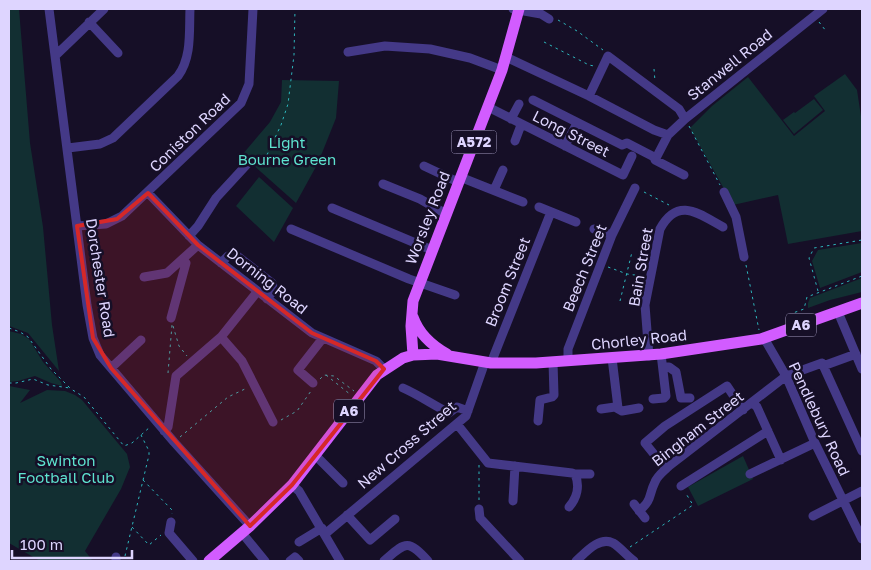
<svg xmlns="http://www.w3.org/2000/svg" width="871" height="570" font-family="'Golos Text',sans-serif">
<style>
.green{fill:#122f32}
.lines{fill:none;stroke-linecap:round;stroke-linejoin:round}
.path{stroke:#2db6bc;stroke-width:1;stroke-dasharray:2.5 4;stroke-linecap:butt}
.minor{stroke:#443987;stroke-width:9}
.major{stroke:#d25cff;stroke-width:11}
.marked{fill:#d62828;fill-opacity:0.2;stroke:#d62828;stroke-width:4;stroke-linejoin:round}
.labels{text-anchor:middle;stroke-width:5;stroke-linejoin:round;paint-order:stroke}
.shield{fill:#160f27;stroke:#a29abe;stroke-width:1}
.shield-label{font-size:14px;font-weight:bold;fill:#ded5ff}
.street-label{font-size:15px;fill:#ded5ff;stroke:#160f27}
.park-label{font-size:15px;fill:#5ee3cf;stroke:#160f27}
</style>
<rect width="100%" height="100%" fill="#160f27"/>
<path class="green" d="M9 9H19L30 143 43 227 52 325 59 371 28 333 9 326Z
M845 74 857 90 862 123V231L788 244 778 195 733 205 690 128 712 106 748 77 794 136 825 111 814 96Z
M282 80 339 81 336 118 318 163 296 203 242 155 270 122 281 102Z
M814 99 823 110 794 134 783 120 794 112 795 113Z
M259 177 293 208 274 242 236 206Z
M862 243V272L820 288 812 261 818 250Z
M862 278V292L830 300 808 308V303L810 298Z
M9 331 21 334 29 339 43 362 61 382 62 386 51 383 35 376 18 381 9 382Z
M9 386 30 390 20 403 47 390 65 391 75 395 82 400 127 454 130 467 121 489 85 551 92 560 88 561H40L9 543Z
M743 456 753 479 698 506 688 487Z"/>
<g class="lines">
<path class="path" d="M558 20 577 31 603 50
M819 22 826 31
M544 42 589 65 594 66
M654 69 655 81
M689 126 720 185
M258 164 266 157 281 125 288 104 294 55 295 9
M644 192 669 205
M746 265 759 330
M608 267 627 274 642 276
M818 291 809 258 814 248 862 240
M620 301 632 252
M795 317 793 313 804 309 807 297 862 276
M173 326 179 346 187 356
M9 328 20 332 28 337 51 369 71 389 84 397 124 446 132 443 150 427
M168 373 172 325
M326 375 351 395
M320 379 324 375 334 376 354 391
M9 383H16L33 379 48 385 70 388
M281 420 297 411 311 391
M180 437 228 397 247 388
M479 465V501
M143 480 172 510V514
M132 527 149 545 161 535
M630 547 693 505 685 492
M125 556 149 455V451L141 435"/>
<path class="minor" d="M49 9 87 305 93 338 100 355 174 442 250 526
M513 9 541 14 549 19
M89 22 118 53
M348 52 385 46 430 49 470 58 502 70
M55 56 104 9
M506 57 589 96 654 130 668 135 685 119 823 9
M589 96 608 56 679 109 685 119
M533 100 622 145 627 143 656 158
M488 107 623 175 632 156
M511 119 519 104
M668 135 655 160 684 175
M515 141 521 125
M565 146 577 123
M68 148 100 144 113 138 178 76C192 57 189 31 190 9
M424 166 458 182
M460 177 523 202
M383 184 420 199 446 214
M494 190 503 170
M724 192 736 217 744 257
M148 193 198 245 312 333 376 361 384 369
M539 207 576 222
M332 208 432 250
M77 226 106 224 122 216 241 103 249 84 253 9
M291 229 409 279 455 295
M594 229 612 235
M189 236 198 226 216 198 251 160
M221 263 228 256 236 255 272 283C275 290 271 294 267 299
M144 277 167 273 198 245
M838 312 862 369
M171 318 186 263 183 260
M221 337 242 361 273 422
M764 338 786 376 815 443 862 539
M649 356 645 305 660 229C678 196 699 214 723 227
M612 358 618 408
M568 361V349L612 235 635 188
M491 363 551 212
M823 366 856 354
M663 367H669L676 372 681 398H690
M111 368 141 340
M313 383 298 370 323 338
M403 388C419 395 433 405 449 413L457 407 468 411
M653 399 664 398 666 396 661 354
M753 403 757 407 781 460
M601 409 615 407 622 411 639 408
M538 421 540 400 552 397 554 395 553 362
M457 424 488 463 572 473 575 474C580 486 577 498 569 507
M164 431 168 427 176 376 221 337 257 292
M316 456 343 483
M666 469 645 443 665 426 727 386 743 410
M575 474H590
M750 474 815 443
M292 485 299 491 340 561
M681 486 768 431
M513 501 515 466
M634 504 645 518
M479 509 480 518 520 561
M639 511C653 499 648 496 655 482 657 476 664 471 669 466L786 376 822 363 862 451
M347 515 370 540 395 519
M813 516 862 491
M171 522 169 533 193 561
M242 533 265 561
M325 534 466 416 485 362
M299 542 322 528
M116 557V561
M290 561 295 557 299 561
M384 561C405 543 407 538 428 561
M576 561C585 553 599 536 613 543 620 547 627 556 634 561"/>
<path class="major" d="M413 317C419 334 431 345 447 354
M413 355 411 326 413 301 502 70 519 9
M209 561 250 526 292 485 377 375 403 358 413 355 437 354 491 363H536L661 354 761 339 862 303"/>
</g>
<path class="marked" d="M148 193 198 245 312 333 376 361 384 369 292 485 250 526 111 368 93 338 77 226 117 219Z"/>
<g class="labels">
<g class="shield">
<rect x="451.5" y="130.5" width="45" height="23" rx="4"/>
<rect x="786" y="313.5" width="30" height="23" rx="4"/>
<rect x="334" y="399.5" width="30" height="23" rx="4"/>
</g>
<g class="shield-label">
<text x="474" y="147">A572</text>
<text x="801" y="330">A6</text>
<text x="349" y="416">A6</text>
</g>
<g class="street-label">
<text transform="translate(730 65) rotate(-39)" y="5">Stanwell Road</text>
<text transform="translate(190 133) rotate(-44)" y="5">Coniston Road</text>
<text transform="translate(571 134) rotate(27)" y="5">Long Street</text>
<text transform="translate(428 218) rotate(-69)" y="5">Worsley Road</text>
<text transform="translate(641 267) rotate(-80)" y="5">Bain Street</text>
<text transform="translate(585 268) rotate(-68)" y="5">Beech Street</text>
<text transform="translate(100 278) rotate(81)" y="5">Dorchester Road</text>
<text transform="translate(267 281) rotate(38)" y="5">Dorning Road</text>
<text transform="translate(508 282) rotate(-68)" y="5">Broom Street</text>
<text transform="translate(639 340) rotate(-6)" y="5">Chorley Road</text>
<text transform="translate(819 419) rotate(65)" y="5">Pendlebury Road</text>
<text transform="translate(698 429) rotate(-38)" y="5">Bingham Street</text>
<text transform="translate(407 445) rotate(-41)" y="5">New Cross Street</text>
</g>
<g class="park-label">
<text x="287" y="148">Light<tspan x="287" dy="17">Bourne Green</tspan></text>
<text x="66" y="466">Swinton<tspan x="66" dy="17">Football Club</tspan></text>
</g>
</g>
<rect width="871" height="570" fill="none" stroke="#ded5ff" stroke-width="20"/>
<path d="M12 550v8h120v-8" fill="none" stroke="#ded5ff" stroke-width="2.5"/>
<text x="20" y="550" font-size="15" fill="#ded5ff" stroke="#160f27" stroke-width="4" paint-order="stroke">100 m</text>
</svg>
